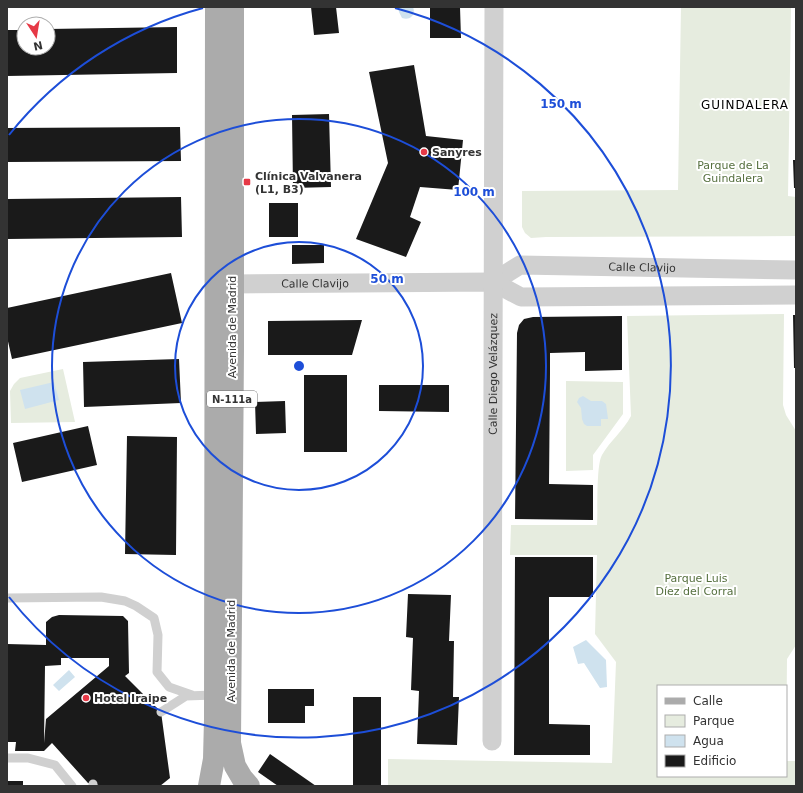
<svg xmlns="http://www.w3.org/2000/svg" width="803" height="793" font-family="'DejaVu Sans',sans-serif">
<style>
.green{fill:#e6ecdf;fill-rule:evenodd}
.water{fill:#cfe2ee}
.building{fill:#1a1a1a;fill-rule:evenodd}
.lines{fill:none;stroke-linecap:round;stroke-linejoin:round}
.lane{stroke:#d0d0d0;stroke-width:9}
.street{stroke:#d0d0d0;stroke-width:19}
.primary{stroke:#ababab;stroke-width:22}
.ring{fill:none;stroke:#1d4ed8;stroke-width:2}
.poi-dot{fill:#e63946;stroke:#fff;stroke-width:1.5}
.labels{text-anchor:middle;stroke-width:4;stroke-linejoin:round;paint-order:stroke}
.shield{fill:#fff;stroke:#707070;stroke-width:1}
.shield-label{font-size:10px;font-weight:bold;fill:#333}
.poi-label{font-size:11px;font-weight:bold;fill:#333;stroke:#fff;text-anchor:start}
.park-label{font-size:11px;fill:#56703f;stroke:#fff}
.street-label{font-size:11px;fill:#333;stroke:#fff}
.neighbourhood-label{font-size:12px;letter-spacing:1px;fill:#000;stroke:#fff}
.centre{fill:#1d4ed8;stroke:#fff;stroke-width:2}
.ring-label{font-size:12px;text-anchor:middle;font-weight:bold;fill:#1d4ed8;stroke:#fff;stroke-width:4;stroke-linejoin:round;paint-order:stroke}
</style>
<rect width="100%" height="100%" fill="#fff"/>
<path class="green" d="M681 7H791L788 196 796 197V236L546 237 531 238 525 233 522 227V191L678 190Z
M784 314 783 405 786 415 796 431V645L787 659 786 761H796V786H388V759L612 763 616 662 595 634 597 555H510L511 525H597C598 511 596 465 602 455 610 441 623 431 631 416L627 316ZM658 686H786V776H658Z
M63 369 75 422 11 423 10 391 14 384 20 378Z
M566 381 623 382V414L593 455V470L566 471Z"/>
<path class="water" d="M398 7H413C416 15 410 21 402 18L399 12Z
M54 382 59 400 25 409 20 390Z
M583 396 591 401H602L606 404 608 419H601V426H587L584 424 582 419 581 408 577 402 579 398Z
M586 640 606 660 607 687 600 688 584 663 578 664 573 647Z
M69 670 75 677 59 691 53 685Z"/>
<path class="building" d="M311 7H336L339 33 314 35Z
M430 7H460L461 38H430Z
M177 27V73L7 76V30H24V48H48V29Z
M414 65 426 136 463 140 458 190 420 187 410 217 421 222 406 257 356 239 388 163 369 72Z
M329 114 331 187 293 188 292 115Z
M180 127 181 161 7 162V128Z
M793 160H796V188H794Z
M181 197 182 237 7 239V199Z
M269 203H298V237H269Z
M292 245H324V263L292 264Z
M171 273 182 323 12 359 7 337V308Z
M793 315H796V368H794Z
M622 316V370L585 371V352L550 353V373L549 484 593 485V520L515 519 517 333 519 325 524 319 533 317Z
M362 320 352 355H268V321Z
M179 359 181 403 84 407 83 362Z
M304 375H347V452H304Z
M379 385H449V412L379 411Z
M285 401 286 433 256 434 255 402Z
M88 426 97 465 22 482 13 443Z
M127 436 177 437 176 555 125 554Z
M515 557H593V597H549V724L590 725V755H514Z
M408 594 451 595 449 641H454L453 697H459L457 745 417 744 419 691 411 690 413 638 406 637Z
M59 615 123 616 128 621 129 673 125 676 161 712 170 778 160 786H104L88 783 52 743 44 751H15L16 742H7V644L46 645V622L52 617ZM61 658H109V666L46 719 44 743 45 666 61 665Z
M268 689H314V706H305V723H268Z
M353 697H381V786H353Z
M270 754 316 786H278L258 772Z
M7 781H23V786H7Z"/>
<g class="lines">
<path class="lane" d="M7 598 101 597 125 601 136 606 154 618 158 635 157 672 169 687 192 695
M161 712 186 696 214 695
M7 758H28L55 765 72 786
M93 786V784"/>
<g class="street">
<path id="s1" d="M493 282 520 265 796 270"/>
<path id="s2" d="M232 284 493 282 521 297 796 295"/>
<path id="s3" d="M492 741 494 7"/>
</g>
<path class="primary" d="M233 7V348L230 743 235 766 242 778 249 786
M209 786 214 759 215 719 216 7"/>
</g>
<g class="ring">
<circle cx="299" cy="366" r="124"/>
<circle cx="299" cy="366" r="247"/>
<path d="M9 135A371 371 0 0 1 203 8M395 8A371 371 0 1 1 9 597"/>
</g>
<g class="poi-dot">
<circle cx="424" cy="152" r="4"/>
<rect x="243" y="178" width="8" height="8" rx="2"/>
<circle cx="86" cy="698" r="4"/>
</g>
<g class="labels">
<rect class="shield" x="207" y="391" width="50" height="16" rx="3"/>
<g class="shield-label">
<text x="232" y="403">N-111a</text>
</g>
<g class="poi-label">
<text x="432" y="156">Sanyres</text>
<text x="255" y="180">Clínica Valvanera<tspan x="255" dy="13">(L1, B3)</tspan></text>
<text x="94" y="702">Hotel Iraipe</text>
</g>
<g class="park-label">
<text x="733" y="169">Parque de La<tspan x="733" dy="13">Guindalera</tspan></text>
<text x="696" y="582">Parque Luis<tspan x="696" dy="13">Díez del Corral</tspan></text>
</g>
<g class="street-label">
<text dy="4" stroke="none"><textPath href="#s1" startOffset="154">Calle Clavijo</textPath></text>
<text dy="4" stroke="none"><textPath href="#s2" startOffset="83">Calle Clavijo</textPath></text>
<text transform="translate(232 327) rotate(-90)" y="4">Avenida de Madrid</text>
<text dy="4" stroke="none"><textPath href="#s3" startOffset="367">Calle Diego Velázquez</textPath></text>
<text transform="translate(231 651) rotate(-90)" y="4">Avenida de Madrid</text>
</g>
<g class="neighbourhood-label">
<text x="745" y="109">GUINDALERA</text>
</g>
</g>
<circle cx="299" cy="366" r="6" class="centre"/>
<g class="ring-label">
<text x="561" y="108">150 m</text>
<text x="474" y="196">100 m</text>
<text x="387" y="283">50 m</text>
</g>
<rect width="803" height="793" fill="none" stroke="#333333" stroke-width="16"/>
<rect x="657" y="685" width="130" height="92" fill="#ffffff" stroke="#adadad"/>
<rect x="665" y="698" width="20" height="6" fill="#ababab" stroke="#adadad"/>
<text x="693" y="705" font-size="12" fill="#333333">Calle</text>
<rect x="665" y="715" width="20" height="12" fill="#e6ecdf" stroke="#adadad"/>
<text x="693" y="725" font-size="12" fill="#333333">Parque</text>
<rect x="665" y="735" width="20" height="12" fill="#cfe2ee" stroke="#adadad"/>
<text x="693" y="745" font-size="12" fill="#333333">Agua</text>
<rect x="665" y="755" width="20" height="12" fill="#1a1a1a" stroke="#adadad"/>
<text x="693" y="765" font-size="12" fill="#333333">Edificio</text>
<g transform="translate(36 36) rotate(168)"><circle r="19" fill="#ffffff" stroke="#adadad"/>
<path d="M0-3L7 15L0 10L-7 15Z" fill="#e63946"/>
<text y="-6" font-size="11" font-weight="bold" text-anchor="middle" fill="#333333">N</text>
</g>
</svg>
